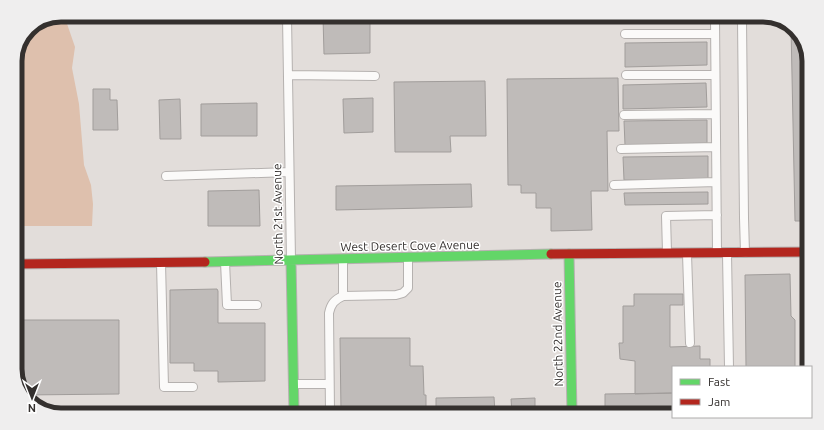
<svg xmlns="http://www.w3.org/2000/svg" width="824" height="430" font-family="Ubuntu,sans-serif">
<style>
.green{fill:#dec0ad}
.building{fill:#bfbbb9;stroke:#a19d9b}
.lines{fill:none;stroke-linecap:round;stroke-linejoin:round}
.lane-casing{stroke:#b5b1af;stroke-width:10}
.fast-casing{stroke:#b5b1af;stroke-width:11}
.jam-casing{stroke:#b5b1af;stroke-width:11}
.lane{stroke:#fbfaf9;stroke-width:8}
.fast{stroke:#63d668;stroke-width:9}
.jam{stroke:#b3261e;stroke-width:9}
.labels{text-anchor:middle;stroke-width:3;stroke-linejoin:round;paint-order:stroke}
.street-label{font-size:12px;fill:#34302e;stroke:#fff}
.rim{fill:none;stroke:#34302e;stroke-width:5}
</style>
<rect width="100%" height="100%" fill="#e2ddda"/>
<path class="green" d="M61 15H64L75 47 72 68 79 104 84 165 91 185 93 204 92 226H15V58L29 28Z"/>
<path class="building" d="M323 17H370V53L324 54Z
M791 27 801 35 809 58 807 221H795Z
M707 42V65L625 67V43Z
M618 78 619 131H607L608 191H591L592 230 551 231V208H536V193H521V185H508L507 79Z
M485 81 486 136H450L451 152H395L394 82Z
M706 83 707 107 623 109V85Z
M93 89H110V100H117L118 130H93Z
M373 98V132L344 133 343 99Z
M180 99 181 139H160L159 100Z
M257 103V136H201V104Z
M707 120V143L625 145 624 121Z
M708 156V179L624 180 623 157Z
M471 184 472 207 336 210V186Z
M259 190 260 226H208V191Z
M708 192V204L625 205 624 193Z
M790 274 791 316 795 320V367H746L745 275Z
M217 289 218 291V323H265V381L218 382V371H194V363H170V290Z
M634 294H683V305H670V347L700 346V359H710V367H673V393L635 394V361L620 359 619 343H623V306H634Z
M15 320H119V394L23 395 15 373Z
M340 338H410V366H423L424 395H426V413L341 412Z
M673 393V414H605V394Z
M494 397 495 413H436V398Z
M535 398V413H512L511 399Z"/>
<g class="lines">
<defs>
<path id="lane" d="M287 17 291 260
M715 19 717 253
M742 20 744 218 745 253
M625 34H715
M288 75 375 76
M626 75H715
M624 115 715 114
M621 149 716 147
M166 176 289 172
M614 185 716 182
M667 252 666 216 717 215
M687 254 690 343
M727 254 729 367
M225 262 227 305H257
M161 263 164 387H193
M343 296V261
M294 384H329
M330 412 329 313C331 304 334 300 343 296L396 295 403 293 408 288V260"/>
<path id="fast" d="M569 254 572 414
M291 261 294 412
M205 262 551 254"/>
<path id="jam" d="M551 254 806 252
M15 264 205 262"/>
</defs>
<use href="#lane" class="lane-casing"/>
<use href="#fast" class="fast-casing"/>
<use href="#jam" class="jam-casing"/>
<use href="#lane" class="lane"/>
<use href="#fast" class="fast"/>
<use href="#jam" class="jam"/>
</g>
<g class="labels">
<g class="street-label">
<text transform="translate(278 214) rotate(-91)" y="4">North 21st Avenue</text>
<text transform="translate(410 246) rotate(-1)" y="4">West Desert Cove Avenue</text>
<text transform="translate(558 334) rotate(-91)" y="4">North 22nd Avenue</text>
</g>
</g>
<path d="M0 0H824V430H0ZM61 22H763A39 39 0 0 1 802 61V369A39 39 0 0 1 763 408H61A39 39 0 0 1 22 369V61A39 39 0 0 1 61 22Z" fill="#efeeee" fill-rule="evenodd"/>
<path class="rim" d="M61 22H763A39 39 0 0 1 802 61V369A39 39 0 0 1 763 408H61A39 39 0 0 1 22 369V61A39 39 0 0 1 61 22Z"/>
<rect x="672" y="366" width="140" height="52" fill="#ffffff" stroke="#aeacab"/>
<rect x="680" y="379" width="20" height="6" fill="#63d668" stroke="#aeacab"/>
<text x="708" y="386" font-size="12" fill="#34302e">Fast</text>
<rect x="680" y="399" width="20" height="6" fill="#b3261e" stroke="#aeacab"/>
<text x="708" y="406" font-size="12" fill="#34302e">Jam</text>
<g transform="translate(32 398) rotate(180)" stroke="#ffffff" stroke-width="3" paint-order="stroke">
<path d="M0-3L7 15L0 10L-7 15Z" fill="#34302e"/>
<text y="-6" font-size="11" font-weight="bold" text-anchor="middle" fill="#34302e">N</text>
</g>
</svg>
